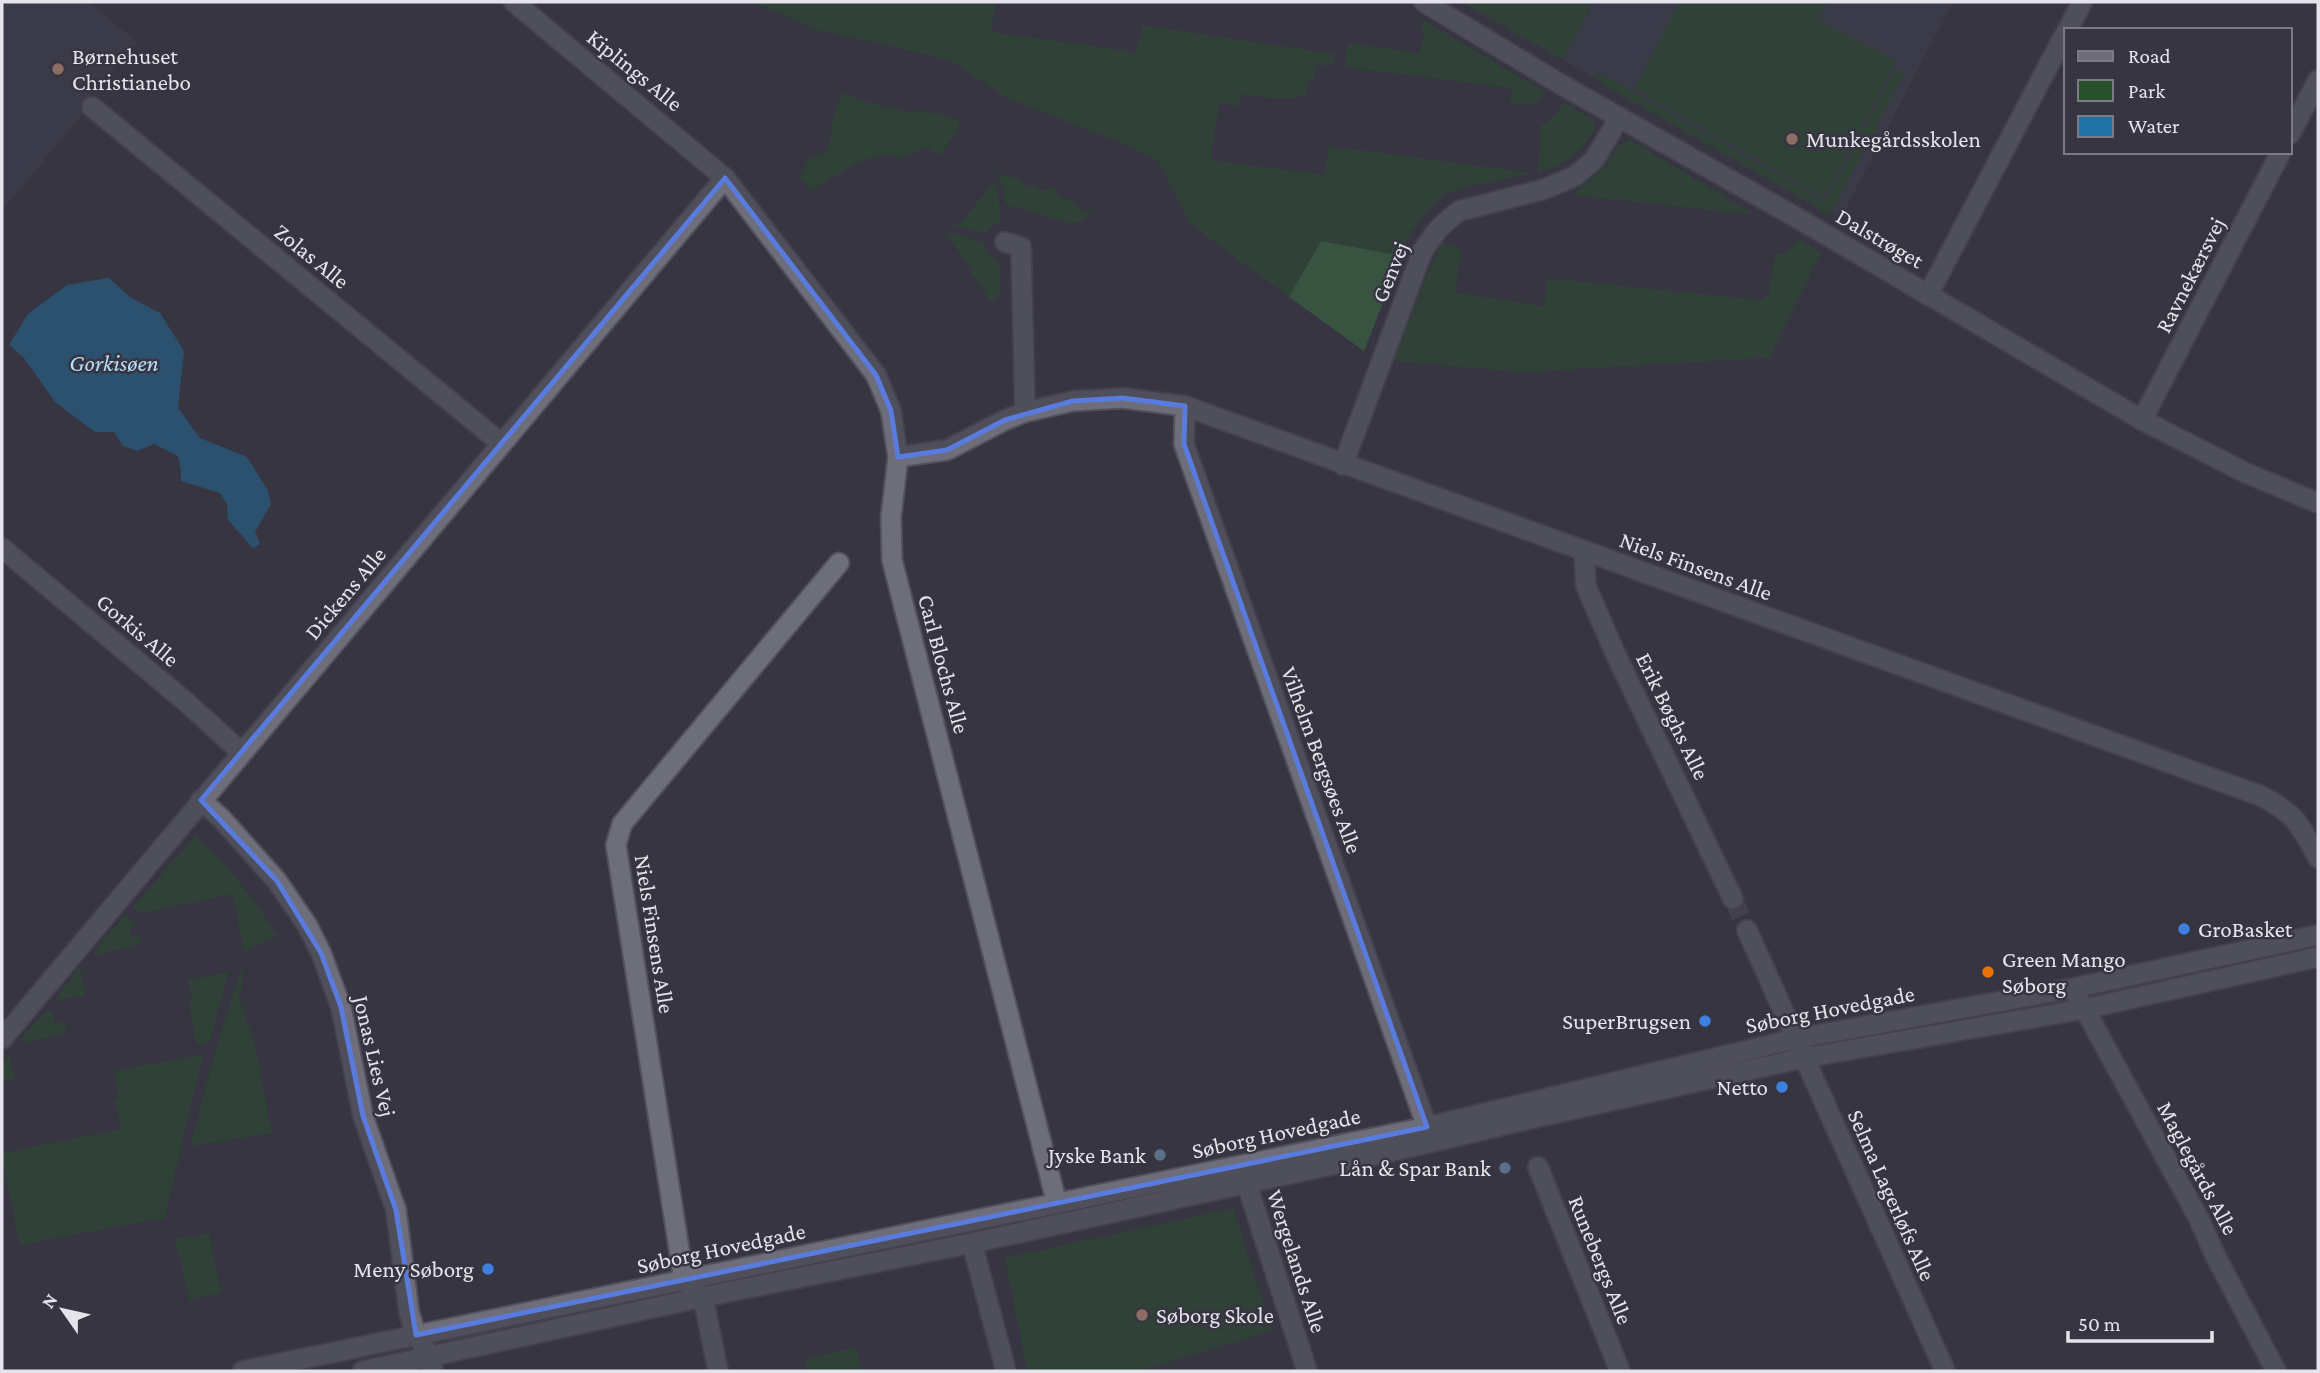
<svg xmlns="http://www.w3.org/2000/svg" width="2320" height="1373" font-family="'Crimson Pro',serif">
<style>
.built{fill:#424151}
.green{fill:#29502d}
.forest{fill:#3a7b41}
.water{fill:#1f73a7}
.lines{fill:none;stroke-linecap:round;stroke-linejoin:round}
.minor-tunnel{stroke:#504f5b;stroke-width:19;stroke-dasharray:19 10;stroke-linecap:butt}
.minor-casing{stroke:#51515b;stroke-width:23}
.tertiary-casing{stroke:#51515b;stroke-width:23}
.minor{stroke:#6e6e7b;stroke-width:19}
.tertiary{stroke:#6e6e7b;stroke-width:19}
.marked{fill:none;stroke:#597bde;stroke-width:5;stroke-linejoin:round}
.education-dot{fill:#8d6e63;stroke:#363541;stroke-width:2.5}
.shop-dot{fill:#3f7fe0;stroke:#363541;stroke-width:2.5}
.food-dot{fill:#e8710a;stroke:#363541;stroke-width:2.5}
.service-dot{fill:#5c6f8a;stroke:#363541;stroke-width:2.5}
.labels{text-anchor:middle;stroke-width:5;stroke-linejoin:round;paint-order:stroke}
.poi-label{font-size:23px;fill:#e5e4ec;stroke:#363541;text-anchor:start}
.street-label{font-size:23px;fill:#e5e4ec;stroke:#363541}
.water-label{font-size:24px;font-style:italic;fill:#b9dffc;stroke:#363541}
</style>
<rect width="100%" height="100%" fill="#363541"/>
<path class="built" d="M2 2H89L137 42 91 95 95 99 2 211Z
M1594 2H1953L1841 218 1563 60Z"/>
<path class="green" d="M753 2H996L991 32 1136 52 1142 25 1336 54 1334 65H1316L1314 79 1308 78 1307 93C1289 104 1260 96 1241 94L1238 106 1219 104 1211 160 1324 175 1329 146 1533 173C1508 180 1481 182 1457 190 1430 200 1410 230 1401 256L1321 241 1289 297 1190 224 1157 160 1114 140 1007 98 949 60 816 29Z
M1461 2H1593L1563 60Z
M1679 2H1827L1818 20 1896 60 1831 187 1822 197 1634 89Z
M1423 20 1545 92 1536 105 1510 104 1512 88 1345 67 1348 43 1420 53 1424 33H1421Z
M1894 69 1905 73 1830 215 1595 80 1594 75 1596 73 1602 74 1823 200 1833 187Z
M842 93 886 108 887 105 915 114 917 109 933 114 934 112 960 120 957 132 939 155 932 152 926 146 907 158 882 156 860 161 810 191 800 178 809 159 826 152 833 131 830 128Z
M1564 103 1593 119 1596 126C1585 153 1563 164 1538 173L1541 123H1547Z
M1630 140 1756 215 1572 195 1609 163 1619 144Z
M995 168 1000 175 1014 177 1028 186 1034 184 1042 190 1056 188 1061 199H1071C1081 208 1079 215 1095 209L1080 222 1068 223 1005 204 1004 191Z
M993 181 999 194 1000 222 991 227 986 234 948 225 962 222C971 207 985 196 993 181Z
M950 232 985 243 987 253 1000 262V296L991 302 946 233Z
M1800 239 1821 253 1769 358 1522 372 1394 361 1427 274 1442 243 1461 247 1456 293 1544 306 1547 278 1761 300 1769 293 1775 255 1785 253Z
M196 835C227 866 255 898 277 936L244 952 233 894 142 913 133 907Z
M126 914 136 925 130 928 131 936 139 935 140 945 96 955 94 951Z
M80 966 85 995 54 1001Z
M241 969 243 982 239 998 255 1045 272 1133 191 1146 216 1048Z
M228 972 209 1044 196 1043 189 1001 193 999 188 980Z
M52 1010 54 1024 64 1021 66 1033 23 1043 21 1039 45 1012Z
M204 1054 164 1218 20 1245 5 1172H2V1153L121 1129 115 1101 119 1098 114 1071Z
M9 1055 15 1080 2 1081V1064Z
M1233 1208 1272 1331 1139 1371H1027L1005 1258Z
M209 1233 221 1293 190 1300 175 1239Z
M856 1347 862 1371H807L804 1359Z"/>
<path class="forest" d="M1321 241 1401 256 1364 351 1289 297Z"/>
<path class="water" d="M109 278 130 297 160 313 184 351 178 408 200 438 247 457 268 491 271 504 255 532 260 544 253 548 228 520 227 504 220 493 181 481V470L178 456 154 444 137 451 123 446 114 432H95L55 402 24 358 9 345 28 314 67 285Z"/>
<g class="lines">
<path class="minor-tunnel" d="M1733 899 1747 930"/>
<defs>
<path id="minor" d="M514 2 725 178 876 375 891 411 898 457 891 517 892 560 1057 1204
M1424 2 1562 85 1799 219 2142 420 2246 473 2318 503
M2068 30 2082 2
M92 107 502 444
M2290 134 2318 80
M1005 242 1021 247 1025 412
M1928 295 2066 32
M1185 406 1184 444 1427 1127
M2142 420 2281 152
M898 457 947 450 1005 420 1025 412 1073 401 1123 398 1185 406 2261 796C2296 814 2300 825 2318 858
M1343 465 1423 250 1439 228 1459 211 1545 189 1575 176 1594 160 1619 118
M2 548 186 702 241 752
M1584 551 1586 586 1616 655 1733 899
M201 800 222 819 277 881 307 925 321 953 341 1007 363 1116 396 1210 409 1312 416 1335 430 1356 433 1371
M1747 930 1945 1371
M2077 995 2199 1219 2216 1257 2276 1371
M2 1039 725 178
M1538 1167 1620 1371
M1242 1169 1307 1371
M972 1243 1006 1371
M718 1371 703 1297 684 1281 616 845 622 824 839 563"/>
<path id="tertiary" d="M243 1371 1427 1127 1795 1039 2074 988 2318 935
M363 1371 703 1297 972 1243 1381 1154 1521 1121 1803 1058 2084 1009 2318 957"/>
</defs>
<use href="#minor" class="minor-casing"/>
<use href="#tertiary" class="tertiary-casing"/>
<use href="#minor" class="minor"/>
<use href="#tertiary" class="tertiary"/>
</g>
<path d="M0 0H2320V1373H0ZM725 178 876 375 891 411 898 457 947 450 1005 420 1073 401 1123 398 1185 406 1184 444 1427 1127 416 1335 396 1210 363 1116 341 1007 321 953 277 881 201 800Z" fill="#363541" fill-opacity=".55" fill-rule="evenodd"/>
<path class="marked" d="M725 178 876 375 891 411 898 457 947 450 1005 420 1073 401 1123 398 1185 406 1184 444 1427 1127 416 1335 396 1210 363 1116 341 1007 321 953 277 881 201 800Z"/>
<g class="education-dot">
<circle cx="58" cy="69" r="7"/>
<circle cx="1792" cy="139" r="7"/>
<circle cx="1142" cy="1315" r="7"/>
</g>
<g class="shop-dot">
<circle cx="2184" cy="929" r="7"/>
<circle cx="1705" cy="1021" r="7"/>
<circle cx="1782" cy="1087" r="7"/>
<circle cx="488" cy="1269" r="7"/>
</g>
<circle class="food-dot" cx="1988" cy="972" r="7"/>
<g class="service-dot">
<circle cx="1160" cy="1155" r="7"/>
<circle cx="1505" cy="1168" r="7"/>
</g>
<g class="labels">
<g class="poi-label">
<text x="72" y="64">Børnehuset<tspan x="72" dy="26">Christianebo</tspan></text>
<text x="1806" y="147">Munkegårdsskolen</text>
<text x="2198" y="937">GroBasket</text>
<text x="2002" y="967">Green Mango<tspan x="2002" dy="26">Søborg</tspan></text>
<text x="1691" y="1029" text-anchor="end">SuperBrugsen</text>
<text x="1768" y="1095" text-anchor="end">Netto</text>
<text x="1146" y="1163" text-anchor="end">Jyske Bank</text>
<text x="1491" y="1176" text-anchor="end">Lån &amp; Spar Bank</text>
<text x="474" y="1277" text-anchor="end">Meny Søborg</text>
<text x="1156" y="1323">Søborg Skole</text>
</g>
<g class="street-label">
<text transform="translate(635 70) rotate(39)" y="8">Kiplings Alle</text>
<text transform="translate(1880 238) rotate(30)" y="8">Dalstrøget</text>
<text transform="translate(312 256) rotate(39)" y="8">Zolas Alle</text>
<text transform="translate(1390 272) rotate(-68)" y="8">Genvej</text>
<text transform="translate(2190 275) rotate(-63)" y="8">Ravnekærsvej</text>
<text transform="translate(1696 566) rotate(20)" y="8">Niels Finsens Alle</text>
<text transform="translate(345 593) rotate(-50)" y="8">Dickens Alle</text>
<text transform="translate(138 630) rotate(40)" y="8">Gorkis Alle</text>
<text transform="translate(944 664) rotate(75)" y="8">Carl Blochs Alle</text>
<text transform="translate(1673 716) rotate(64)" y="8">Erik Bøghs Alle</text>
<text transform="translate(1322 760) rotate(70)" y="8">Vilhelm Bergsøes Alle</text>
<text transform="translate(655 934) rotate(81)" y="8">Niels Finsens Alle</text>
<text transform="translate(1830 1009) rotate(-11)" y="8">Søborg Hovedgade</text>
<text transform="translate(375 1056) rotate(77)" y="8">Jonas Lies Vej</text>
<text transform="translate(1276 1133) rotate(-12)" y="8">Søborg Hovedgade</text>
<text transform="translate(2198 1168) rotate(62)" y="8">Maglegårds Alle</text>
<text transform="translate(1892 1195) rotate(66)" y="8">Selma Lagerløfs Alle</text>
<text transform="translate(721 1248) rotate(-12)" y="8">Søborg Hovedgade</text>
<text transform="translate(1601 1260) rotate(68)" y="8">Runebergs Alle</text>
<text transform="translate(1297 1261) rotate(72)" y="8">Wergelands Alle</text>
</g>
<g class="water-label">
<text x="114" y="371">Gorkisøen</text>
</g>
</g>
<rect width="2320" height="1373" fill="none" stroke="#e5e4ec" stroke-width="7"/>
<rect x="2064" y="28" width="228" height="126" fill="#363541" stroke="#7c7b85" stroke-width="2"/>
<rect x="2078" y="51" width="35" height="10" fill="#6e6e7b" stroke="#7c7b85" stroke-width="2"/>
<text x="2128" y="63" font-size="21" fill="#e5e4ec">Road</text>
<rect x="2078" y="80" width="35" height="21" fill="#29502d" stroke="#7c7b85" stroke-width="2"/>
<text x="2128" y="98" font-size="21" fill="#e5e4ec">Park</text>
<rect x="2078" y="116" width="35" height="21" fill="#1f73a7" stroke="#7c7b85" stroke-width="2"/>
<text x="2128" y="133" font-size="21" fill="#e5e4ec">Water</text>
<g transform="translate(63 1310) rotate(304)" stroke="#363541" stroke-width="5" paint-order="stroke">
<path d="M0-5L12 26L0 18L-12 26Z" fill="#e5e4ec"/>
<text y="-10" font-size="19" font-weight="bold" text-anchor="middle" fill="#e5e4ec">N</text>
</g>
<path d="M2068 1331v10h144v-10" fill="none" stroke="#e5e4ec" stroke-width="3.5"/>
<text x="2078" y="1331" font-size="21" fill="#e5e4ec" stroke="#363541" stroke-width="5" paint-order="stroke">50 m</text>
</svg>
